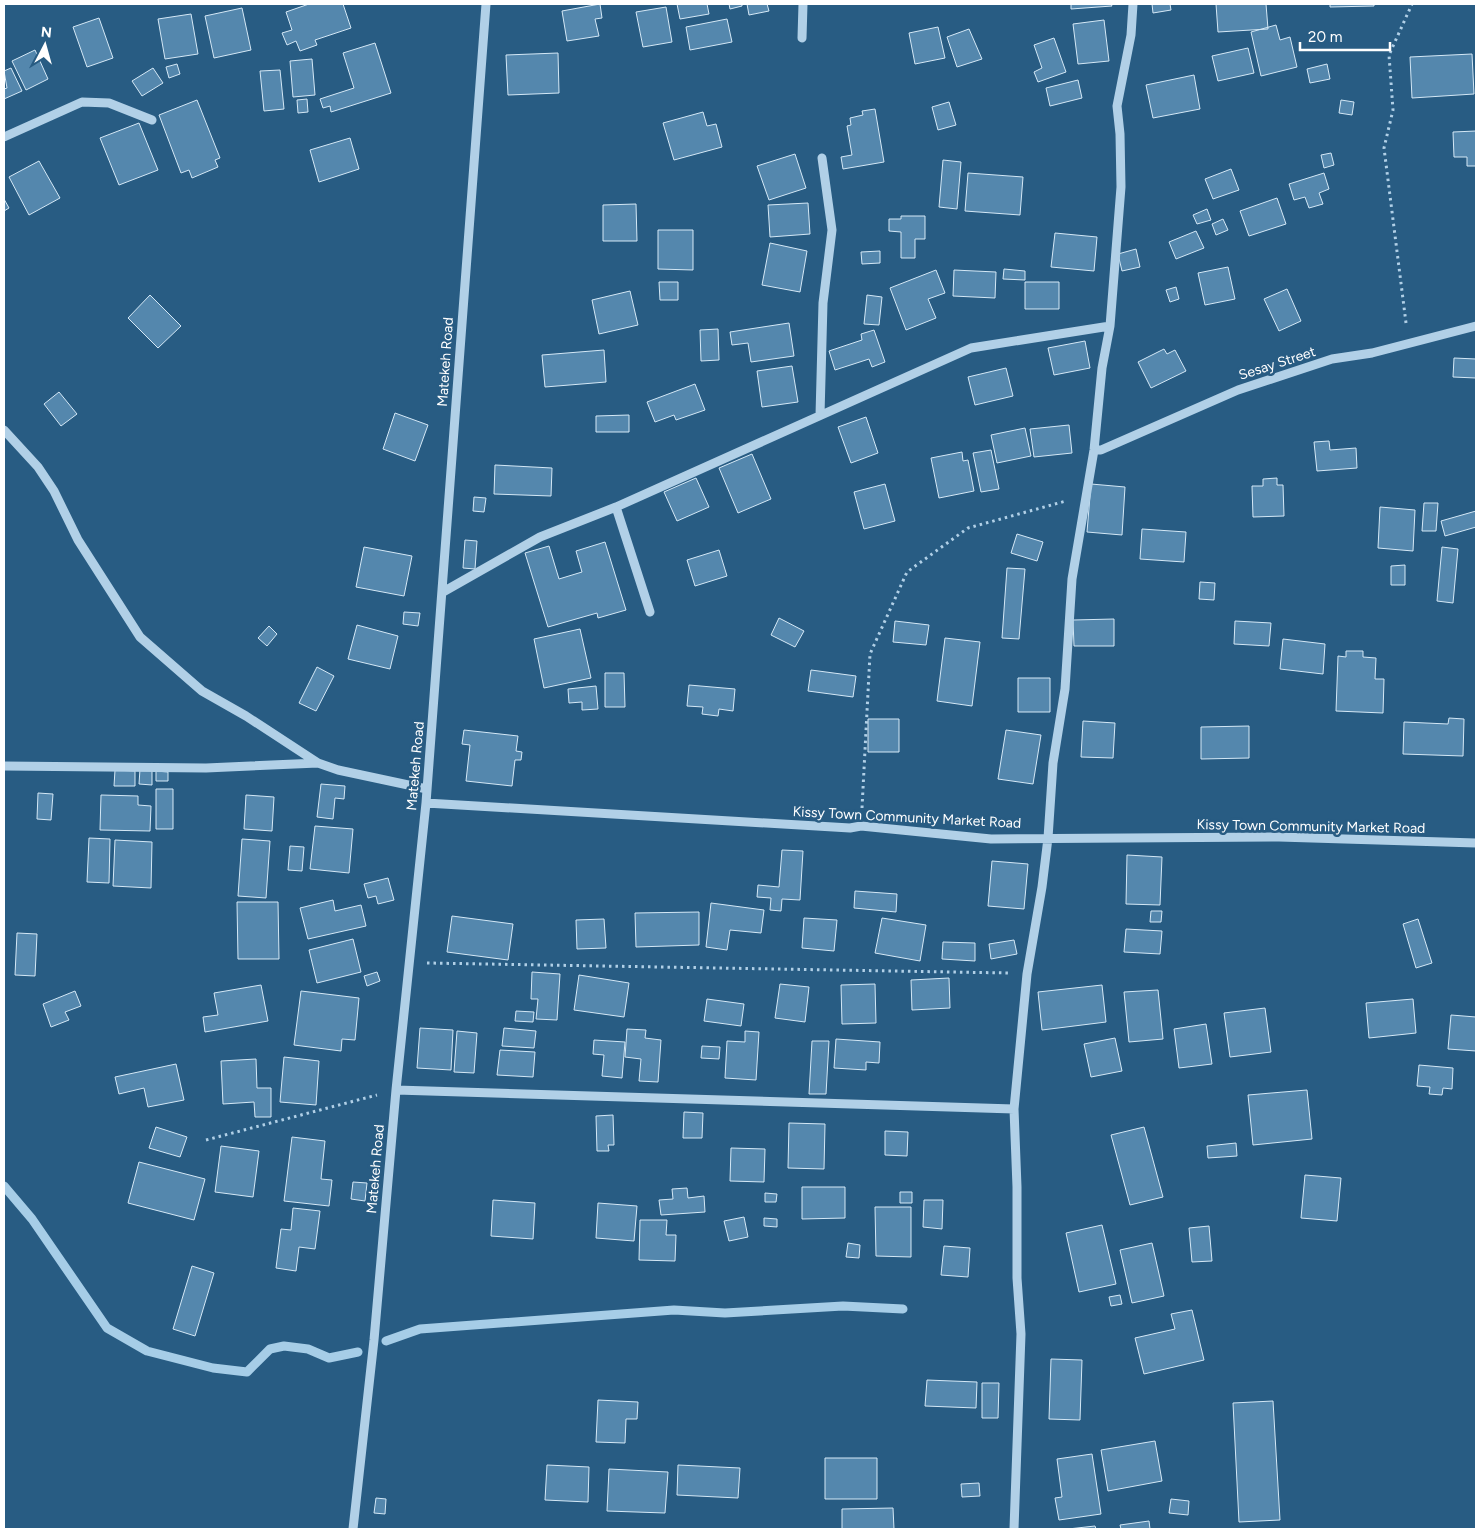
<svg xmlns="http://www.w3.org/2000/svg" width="1480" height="1533" font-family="Figtree,sans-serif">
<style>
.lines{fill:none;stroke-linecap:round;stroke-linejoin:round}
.stream{stroke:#a6cde7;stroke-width:9}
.building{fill:#5487ad;stroke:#d4e8f6}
.path{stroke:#b1d0e7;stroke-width:3;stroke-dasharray:2.5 4;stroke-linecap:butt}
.minor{stroke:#b1d0e7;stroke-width:9}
.labels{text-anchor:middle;stroke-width:5;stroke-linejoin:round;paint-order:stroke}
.street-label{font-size:14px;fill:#fff;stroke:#285c83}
</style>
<rect width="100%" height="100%" fill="#285c83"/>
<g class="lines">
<path class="stream" d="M4 1186 32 1219 107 1328 147 1351 213 1368 247 1372 270 1349 284 1346 308 1349 329 1358 358 1352
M386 1341 420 1329 674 1310 725 1313 843 1306 903 1309"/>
</g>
<path class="building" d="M309 4H343L351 28 315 40 317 45 300 51 296 41 287 45 282 33 292 30 286 12Z
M600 4 602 18 595 19 599 36 567 41 562 11Z
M677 4H707L709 14 680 19Z
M729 4H742V6L730 9Z
M747 4H767L769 11 749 15Z
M1071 4H1111L1112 6 1071 9Z
M1152 4H1170L1171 10 1153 13Z
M1216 4H1266L1268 29 1218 32Z
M1330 4H1374V6L1330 7Z
M666 7 672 42 643 47 636 12Z
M242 8 251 50 214 58 205 16Z
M191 14 198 54 165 59 158 19Z
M99 18 113 58 87 67 73 27Z
M727 19 732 42 690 50 686 27Z
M1104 20 1109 61 1078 64 1073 24Z
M1276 25 1280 40 1290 37 1297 67 1261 76 1251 32Z
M938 27 945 58 915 64 909 33Z
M969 29 982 59 957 67 947 37Z
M1054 38 1066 72 1038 82 1034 72 1042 68 1034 45Z
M375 43 391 93 331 112 330 106 323 108 320 99 354 88 343 53Z
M1248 48 1254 73 1218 81 1212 56Z
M35 50 48 79 26 90 12 61Z
M558 53 559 93 508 95 506 55Z
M1472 54 1474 94 1412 98 1410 57Z
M312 59 315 95 293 97 290 61Z
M177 64 180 74 169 78 166 67Z
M1327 64 1330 79 1310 83 1307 69Z
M11 68 22 91 4 99V89L7 88 4 71Z
M153 68 163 83 142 96 132 81Z
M280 70 284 109 264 111 260 71Z
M1194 75 1200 109 1153 118 1146 85Z
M1078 80 1082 98 1050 106 1046 88Z
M307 99 308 112 298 113 297 100Z
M197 100 220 158 215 160 218 167 192 178 189 170 181 173 159 115Z
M1341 100 1354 102 1352 115 1339 113Z
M949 102 956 125 938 130 932 107Z
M875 109 884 162 843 169 841 157 852 155 847 126 851 125 850 118 863 115 862 111Z
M703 112 707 126 716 124 722 147 674 160 663 123Z
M139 123 158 170 119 185 100 138Z
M1476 131V166H1467V157H1454L1453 132Z
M350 138 359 169 319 182 310 150Z
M1331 153 1334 165 1324 168 1321 155Z
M795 154 806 188 769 200 757 166Z
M943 160 961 162 957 209 939 207Z
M39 161 60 198 29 215 9 177Z
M1231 169 1239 190 1213 199 1205 179Z
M968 173 1023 177 1020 215 965 211Z
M1324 173 1329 189 1319 193 1323 204 1309 208 1305 197 1294 200 1289 184Z
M1277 198 1286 224 1249 236 1240 211Z
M4 199 9 208 4 211Z
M808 203 810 234 770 237 768 205Z
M636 204 637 241H603V205Z
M1207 209 1211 220 1197 224 1193 215Z
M901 216H925V239H915V258H901V232L889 231V219H901Z
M1223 219 1228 230 1216 235 1212 224Z
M658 230H693V270L658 269Z
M1196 231 1204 248 1176 259 1169 242Z
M1055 233 1097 237 1094 271 1051 267Z
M770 243 807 251 800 292 762 285Z
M1136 249 1140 267 1122 271 1118 254Z
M880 251V263L862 264 861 252Z
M1228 267 1235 299 1205 305 1198 273Z
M1004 269 1025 271V280L1003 279Z
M936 270 945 293 928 299 936 318 906 330 890 288Z
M954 270 996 272 995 298 953 296Z
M659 282H678V300H660Z
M1025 282H1059V309H1025Z
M1176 287 1179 299 1170 302 1166 290Z
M1287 289 1301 321 1279 331 1264 299Z
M630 291 638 325 599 334 592 300Z
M150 295 181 326 158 348 128 318Z
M867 295 882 297 879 325 864 324Z
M789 323 794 356 751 362 748 343 732 345 730 332Z
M718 329 719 360 701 361 700 330Z
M874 330 885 362 872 367 869 359 835 370 829 351 862 340 861 334Z
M1085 341 1090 368 1054 375 1048 348Z
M1164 349 1167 354 1175 350 1186 371 1151 388 1138 362Z
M604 350 606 382 545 387 542 355Z
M1454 358 1476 359V378L1453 377Z
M792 366 798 402 762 407 757 371Z
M1006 368 1013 396 975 405 968 377Z
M695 384 705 410 676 420 674 415 655 422 647 402Z
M59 392 77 414 61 426 44 404Z
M395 413 428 425 415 461 383 449Z
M629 415V432H596V416Z
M866 417 878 453 851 463 838 427Z
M1069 425 1072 453 1034 457 1030 429Z
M1025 428 1031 456 997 463 991 435Z
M1329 441 1330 450 1356 448 1357 468 1317 471 1314 442Z
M991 450 999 489 981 492 973 453Z
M962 452 963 461 968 460 974 491 939 498 931 458Z
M752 454 771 499 738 513 719 468Z
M495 465 552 468 551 496 494 494Z
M696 478 709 507 677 521 664 492Z
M1277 478V485H1283L1284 516 1253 517 1252 486H1263V479Z
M885 484 895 521 864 529 854 492Z
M1091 484 1125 487 1122 535 1087 532Z
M474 497 486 498 484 512 473 511Z
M1424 503H1438L1436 531H1422Z
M1380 507 1415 510 1413 551 1378 548Z
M1476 511V527L1445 536 1441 521Z
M1142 529 1186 532 1184 562 1140 559Z
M1017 534 1043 542 1037 561 1011 553Z
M465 540 477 541 475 569 463 568Z
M605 542 626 610 598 618 597 613 548 627 525 553 549 546 559 579 582 572 576 551Z
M364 547 412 556 404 596 356 587Z
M1442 547 1458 549 1453 603 1437 601Z
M719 550 727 576 695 586 687 560Z
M1405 565V585H1391V566Z
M1007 568 1025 569 1019 639 1002 638Z
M1200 582 1215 583 1214 600 1199 599Z
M404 612 420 613 418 626 403 624Z
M779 618 804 631 795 647 771 635Z
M1114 619V646H1074L1073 620Z
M895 621 929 625 926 645 893 642Z
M1235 621 1271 623 1269 646 1234 644Z
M357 625 398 636 390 669 348 659Z
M269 626 277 634 267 646 258 638Z
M580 629 591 678 544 688 534 639Z
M945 638 980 642 972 706 937 701Z
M1283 639 1325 644 1323 674 1280 669Z
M1346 651H1363V657L1376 658 1375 679H1384L1383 713 1336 711 1338 656 1346 657Z
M317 667 334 676 316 711 299 703Z
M811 670 856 676 853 697 808 691Z
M605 673H624L625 707H605Z
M1018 678H1050V712H1018Z
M689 685 735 689 733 711 719 709 718 716 702 714 703 707 687 706Z
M596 686 598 709 582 710V702L569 703 568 689Z
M1449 718 1464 719 1463 756 1403 754 1404 722 1448 724Z
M868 719H899V752H868Z
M1083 721 1115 723 1113 758 1081 757Z
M1249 726V758L1201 759V727Z
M464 730 518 736 516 751 522 752 521 760H515L512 786 466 781 470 745 462 744Z
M1006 730 1041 735 1033 784 998 779Z
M140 769H152V785L139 784Z
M115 770 135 771V786H114Z
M156 771 168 772V781H156Z
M321 784 345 786 344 799 335 798 333 819 317 817Z
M156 789H173V829H156Z
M38 793 53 794 51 820 37 819Z
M101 795 138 796V805L151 806 150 831 100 830Z
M246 795 274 797 272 831 244 829Z
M315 826 353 829 349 873 310 869Z
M89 838 110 839 109 883 87 882Z
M242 839 270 841 266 898 238 896Z
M115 840 152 842 151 888 113 886Z
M290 846 304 847 302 871 288 870Z
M782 850 803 851 800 900 782 899 781 911 770 910 771 898 757 897 758 885 779 887Z
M1127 855 1162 857 1160 905 1126 904Z
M992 861 1028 864 1024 909 988 906Z
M388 878 394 900 378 904 376 896 368 898 364 884Z
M855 891 897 894 896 912 854 908Z
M333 900 335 911 361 905 366 926 308 939 300 908Z
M237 902H278L279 959H238Z
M711 903 764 910 761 933 730 930 727 950 706 947Z
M1151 911H1162L1161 922H1150Z
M699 912V945L636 947 635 913Z
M452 916 513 924 508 960 447 952Z
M804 918 837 920 834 951 802 948Z
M882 918 926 925 920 961 875 953Z
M604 919 606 948 577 949 576 920Z
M1418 919 1432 963 1416 968 1403 924Z
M1126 929 1162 931 1160 954 1124 952Z
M17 933 37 934 35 976 15 975Z
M353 939 361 972 317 983 309 950Z
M1014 940 1017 954 991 959 989 944Z
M943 942 975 943V961L942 959Z
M377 972 380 981 367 986 364 976Z
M532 972 560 974 557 1020 536 1019 538 999H531Z
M579 975 629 983 624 1017 574 1010Z
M949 978 950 1008 912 1010 911 980Z
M780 984 809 987 805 1022 775 1018Z
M875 984 876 1023 842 1024 841 985Z
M261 985 268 1021 205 1032 203 1017 218 1015 214 993Z
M1102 985 1106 1022 1042 1030 1038 992Z
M1158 990 1163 1039 1129 1042 1124 992Z
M75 991 81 1006 65 1012 69 1020 51 1027 43 1004Z
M301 991 359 998 355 1040 342 1039 341 1051 294 1045Z
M707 999 744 1004 741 1026 704 1021Z
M1413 999 1416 1033 1369 1038 1366 1003Z
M1265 1008 1271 1052 1230 1057 1224 1013Z
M516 1011 534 1012 533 1022 515 1021Z
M1451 1015 1476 1017V1051L1448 1049Z
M1206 1024 1212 1064 1179 1068 1174 1029Z
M420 1028 453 1030 451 1070 417 1068Z
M504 1028 536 1031 534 1048 502 1046Z
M627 1029 646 1030 645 1038 661 1040 658 1082 639 1081 641 1059 625 1057Z
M457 1031 477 1033 474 1073 454 1072Z
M745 1031 759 1032 756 1080 725 1078 727 1041 745 1042Z
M1115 1038 1122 1071 1091 1077 1084 1044Z
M836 1039 880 1042 879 1063 866 1062V1070L834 1068Z
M594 1040 625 1042 622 1078 602 1076 604 1055 593 1054Z
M812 1041H829L826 1094H809Z
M702 1046 720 1047 719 1059 701 1058Z
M500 1050 535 1052 533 1077 497 1075Z
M284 1057 319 1061 316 1105 280 1102Z
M256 1059 257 1088H271V1117H255L254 1102 223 1104 221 1061Z
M176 1064 184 1100 148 1107 144 1088 119 1094 115 1077Z
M1419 1065 1453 1068 1452 1089 1443 1088 1442 1095 1429 1094 1430 1087 1417 1086Z
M1307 1090 1312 1139 1253 1145 1248 1095Z
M684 1112 703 1113 702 1138H683Z
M613 1115 614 1145H608L609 1151H597L596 1116Z
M789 1123 825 1124 824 1169 788 1168Z
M156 1127 187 1137 180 1157 149 1148Z
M1144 1127 1163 1197 1130 1205 1111 1135Z
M885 1131 908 1132 907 1156 885 1155Z
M292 1137 325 1141 321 1179 332 1180 329 1206 284 1201Z
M1236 1143 1237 1156 1208 1158 1207 1146Z
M221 1146 259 1151 253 1197 215 1192Z
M731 1148 765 1149 764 1182 730 1181Z
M139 1162 205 1179 194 1220 128 1203Z
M1305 1175 1341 1178 1337 1221 1301 1218Z
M353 1182 367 1183 365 1201 351 1199Z
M802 1187H845V1218L802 1219Z
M687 1188 688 1198 704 1196 705 1212 661 1215 659 1200 673 1199 672 1189Z
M900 1192H912V1203H900Z
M765 1193 777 1194 776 1202H765Z
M493 1200 535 1203 533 1239 491 1236Z
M924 1200H943L942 1229 923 1227Z
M598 1203 637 1206 634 1241 596 1238Z
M875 1207H911V1257L876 1256Z
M293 1208 320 1211 315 1249 299 1247 296 1271 276 1268 281 1229 291 1230Z
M744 1217 748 1237 729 1241 724 1221Z
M764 1218 777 1219V1227L764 1226Z
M640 1220H667L666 1235H676L675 1261 639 1260Z
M1102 1225 1116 1284 1079 1292 1066 1233Z
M1209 1226 1212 1261 1192 1262 1189 1228Z
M848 1243 860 1245 859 1258 846 1257Z
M1152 1243 1164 1296 1132 1303 1120 1250Z
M944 1246 970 1248 968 1277 941 1275Z
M192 1266 214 1273 195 1336 173 1329Z
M1120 1295 1122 1304 1111 1306 1109 1297Z
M1192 1310 1204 1360 1144 1374 1135 1338 1175 1329 1171 1314Z
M1051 1359 1082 1360 1080 1420 1049 1419Z
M927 1380 977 1382 976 1408 925 1406Z
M982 1383H999L998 1418H982Z
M598 1400 638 1402 637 1419H626L625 1443 596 1442Z
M1273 1401 1280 1520 1239 1522 1233 1403Z
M1155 1441 1162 1481 1108 1491 1101 1450Z
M1092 1454 1101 1514 1059 1520 1055 1498 1062 1497 1057 1459Z
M825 1458H877V1499H825Z
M547 1465 589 1467 588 1502 545 1500Z
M678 1465 740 1468 738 1498 677 1495Z
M609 1469 668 1472 665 1513 607 1511Z
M979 1483 980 1496 962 1497 961 1484Z
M376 1498 386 1499 385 1514 374 1513Z
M1171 1499 1189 1501 1188 1515 1169 1513Z
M893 1508 894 1529H842V1509Z
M1149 1521 1150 1529H1121L1120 1525Z
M1095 1526 1096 1529H1068Z"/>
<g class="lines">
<path class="path" d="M1406 323 1384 148 1393 110 1389 55 1412 4
M862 808 870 654 907 572 968 528 1066 501
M427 963 1009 973
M206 1140 377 1095"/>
<path class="minor" d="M802 38 803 4
M4 137 82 102 109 103 152 120
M820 415 823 303 832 230 822 158
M4 430 38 467 54 491 78 540 140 637 202 691 246 716 318 763
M1094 450H1101L1238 390 1332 359 1372 353 1476 326
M616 507 650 612
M443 592 540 537 616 507 971 348 1110 326
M4 766 206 768 318 763 338 770 427 789
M426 803 850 828 861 826 991 839 1279 837 1476 843
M396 1090 1014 1109
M353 1529 374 1340 396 1090 426 803 486 4
M1014 1529 1021 1334 1017 1278V1187L1014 1109 1027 974 1042 887 1048 838 1053 763 1065 689 1072 579 1094 450 1102 368 1110 326 1121 187 1120 134 1117 106 1131 35 1133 4"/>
</g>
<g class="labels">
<g class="street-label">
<text transform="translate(445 362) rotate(-86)" y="5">Matekeh Road</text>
<text transform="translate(1277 363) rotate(-18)" y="5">Sesay Street</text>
<text transform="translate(415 766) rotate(-85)" y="5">Matekeh Road</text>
<text transform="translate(907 817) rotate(3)" y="5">Kissy Town Community Market Road</text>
<text transform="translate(1311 826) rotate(1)" y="5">Kissy Town Community Market Road</text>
<text transform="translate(375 1169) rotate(-85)" y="5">Matekeh Road</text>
</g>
</g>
<rect width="1480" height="1533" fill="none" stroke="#ffffff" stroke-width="10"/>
<g transform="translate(45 45) rotate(6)" stroke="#285c83" stroke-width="4" paint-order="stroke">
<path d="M0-4L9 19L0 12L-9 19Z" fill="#ffffff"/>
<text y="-8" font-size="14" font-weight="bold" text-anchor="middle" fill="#ffffff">N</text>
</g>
<path d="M1300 42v8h90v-8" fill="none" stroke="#ffffff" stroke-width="2.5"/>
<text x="1308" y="42" font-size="15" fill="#ffffff" stroke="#285c83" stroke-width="4" paint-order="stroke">20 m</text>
</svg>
